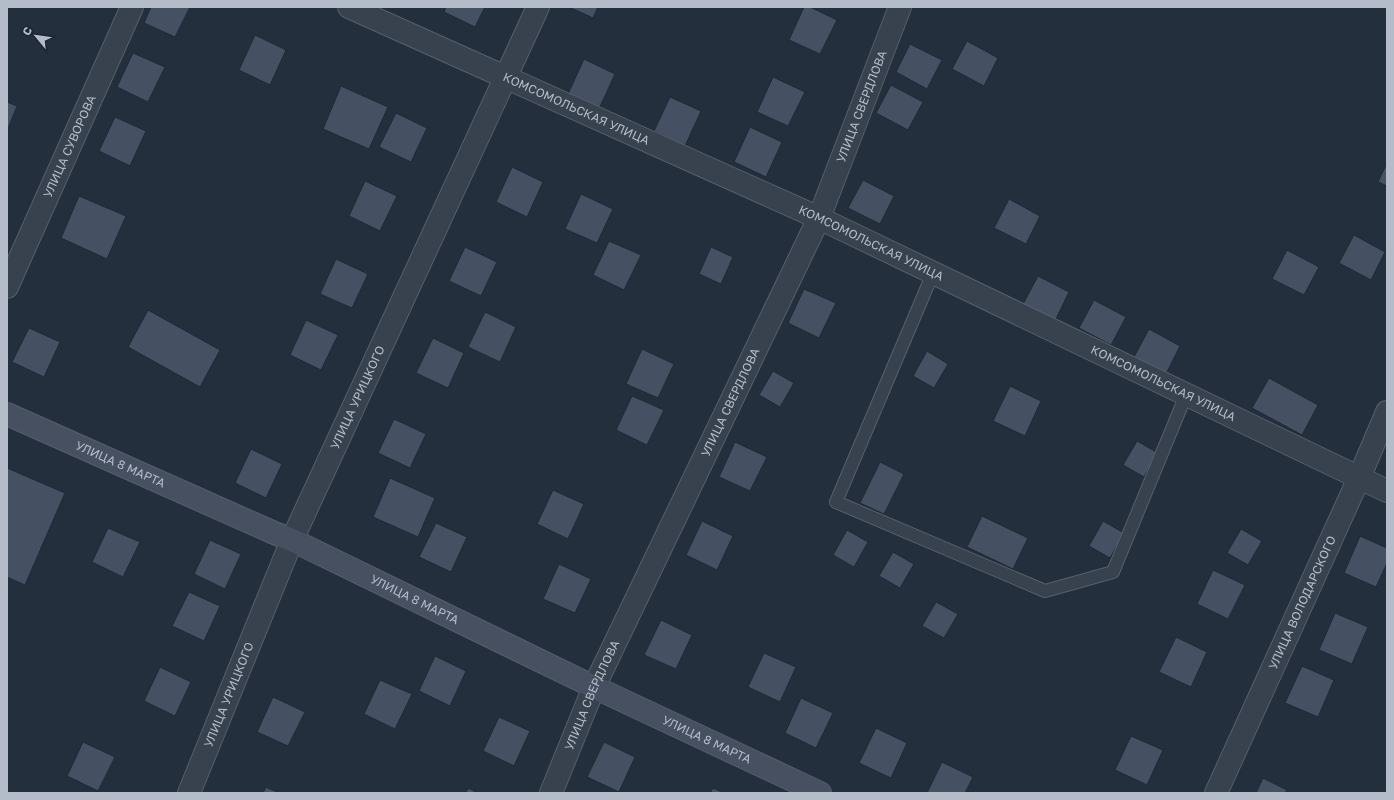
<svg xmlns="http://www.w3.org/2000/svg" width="1394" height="800" font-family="'Golos Text',sans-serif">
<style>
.building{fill:#455162;stroke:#1f2835}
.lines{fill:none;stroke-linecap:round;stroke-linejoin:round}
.lane-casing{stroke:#565f6c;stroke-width:14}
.street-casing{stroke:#565f6c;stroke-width:24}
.secondary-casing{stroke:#565f6c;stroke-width:24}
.lane{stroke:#38414e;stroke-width:12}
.street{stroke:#38414e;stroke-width:22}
.secondary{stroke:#465061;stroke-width:22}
.labels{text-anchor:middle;stroke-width:4;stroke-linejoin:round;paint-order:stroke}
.street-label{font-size:12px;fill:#b4bcc9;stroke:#1d2633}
</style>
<rect width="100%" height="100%" fill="#242f3e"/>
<path class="building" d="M151 7H190L175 37 144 23Z
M446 7H485L475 27 444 12Z
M569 7H598L593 18Z
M804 7H810L837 20 820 54 789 40Z
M255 35 286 50 270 85 239 70Z
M967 41 998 58 984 86 952 69Z
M910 44 942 60 927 89 896 72Z
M133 53 165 67 148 102 117 87Z
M584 59 615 74 599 109 568 94Z
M773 77 805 92 788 126 757 112Z
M891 85 923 102 908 130 876 113Z
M341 86 388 107 369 149 323 129Z
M670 97 701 111 685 146 654 131Z
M7 102 17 106 7 131Z
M396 113 427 128 411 162 379 147Z
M115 117 146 131 130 166 99 151Z
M750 127 782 142 766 177 734 162Z
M1387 163V186L1378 182Z
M512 167 543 182 527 217 496 202Z
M863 180 894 196 880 224 848 208Z
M365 181 397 196 380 231 349 216Z
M581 194 613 209 597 243 565 229Z
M79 196 126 216 107 259 61 238Z
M1009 199 1040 216 1026 244 994 228Z
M1354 235 1385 252 1371 280 1339 263Z
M609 241 641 255 624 290 593 275Z
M465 247 497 262 481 296 449 281Z
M711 247 733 257 721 284 699 274Z
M1287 250 1319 267 1304 295 1272 279Z
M336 259 368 274 352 308 320 294Z
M1038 276 1069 292 1055 321 1023 304Z
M804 289 836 303 819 338 788 323Z
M1094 300 1126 317 1111 345 1079 328Z
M148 310 220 350 200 387 128 347Z
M485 312 516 327 500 362 468 347Z
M306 320 338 335 321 370 290 355Z
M29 328 60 342 44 377 12 362Z
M1149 329 1180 346 1166 374 1134 357Z
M433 338 464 353 448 388 416 373Z
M642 349 674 364 658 398 626 384Z
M927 351 948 364 934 388 913 376Z
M773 371 794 383 780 407 759 395Z
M1269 378 1318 405 1302 435 1252 408Z
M1010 386 1041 401 1025 436 993 421Z
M632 396 664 410 647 445 616 430Z
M394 419 426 434 410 468 378 453Z
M1137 441 1158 453 1144 477 1123 465Z
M735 442 767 457 750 491 719 477Z
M251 449 282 464 266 498 235 483Z
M880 462 904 474 884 514 860 503Z
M7 468 65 493 25 585 7 577Z
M390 478 435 498 418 537 373 517Z
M553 490 584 504 568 539 537 524Z
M982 516 1028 538 1013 569 967 547Z
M702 521 733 536 717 570 686 555Z
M1103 521 1124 533 1110 558 1089 546Z
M436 523 467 537 451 572 419 557Z
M108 528 140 542 123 577 92 562Z
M1241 529 1262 541 1248 565 1227 553Z
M847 530 868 542 854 567 833 555Z
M1360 536 1387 548V563L1376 587 1344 573Z
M210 540 241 554 225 589 194 574Z
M893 552 914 564 900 588 879 576Z
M559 564 591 579 575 613 543 599Z
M1213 570 1245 585 1228 619 1197 604Z
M189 592 220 606 204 641 172 626Z
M936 602 958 614 944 638 922 626Z
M1335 613 1368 627 1352 664 1319 650Z
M661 620 692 635 676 669 644 655Z
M1176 637 1207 652 1191 687 1159 672Z
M764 653 796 667 780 702 748 687Z
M435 656 466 671 450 706 419 691Z
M1302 666 1334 680 1318 717 1285 703Z
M160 667 191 682 175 716 144 701Z
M380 680 412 694 395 729 364 714Z
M273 697 305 712 288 746 257 732Z
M801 698 833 713 816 748 785 733Z
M499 717 530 731 514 766 483 751Z
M876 728 907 743 891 778 859 763Z
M1131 736 1163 750 1147 785 1115 770Z
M83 742 115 757 98 791 67 776Z
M604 742 635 757 619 792 587 777Z
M942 762 973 777 965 793H927Z
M1263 778 1287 790 1285 793H1256Z
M266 787 279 793H263Z
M468 788 478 793H466Z
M713 788 724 793H710Z"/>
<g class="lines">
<defs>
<path id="lane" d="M933 273 836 502 1045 591 1113 572 1186 395"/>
<g id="street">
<path id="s1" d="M349 7 819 218 1387 491"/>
<path id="s2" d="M7 287 132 7"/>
<path id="s3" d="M189 793 292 540 538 7"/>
<path id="s4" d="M551 793 594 687 819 218 900 7"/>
<path id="s5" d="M1216 793 1359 478 1387 412"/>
</g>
<g id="secondary">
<path id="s6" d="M7 414 272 532 292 540 594 687 820 793"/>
</g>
</defs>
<use href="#lane" class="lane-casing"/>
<use href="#street" class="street-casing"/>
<use href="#secondary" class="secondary-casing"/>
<use href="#lane" class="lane"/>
<use href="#street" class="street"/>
<use href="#secondary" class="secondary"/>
</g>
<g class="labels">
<g class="street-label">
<text dy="4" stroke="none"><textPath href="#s4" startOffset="754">УЛИЦА СВЕРДЛОВА</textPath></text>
<text dy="4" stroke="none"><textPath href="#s1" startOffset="249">КОМСОМОЛЬСКАЯ УЛИЦА</textPath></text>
<text dy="4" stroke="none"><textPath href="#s2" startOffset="154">УЛИЦА СУВОРОВА</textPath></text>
<text dy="4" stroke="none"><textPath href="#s1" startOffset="573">КОМСОМОЛЬСКАЯ УЛИЦА</textPath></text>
<text dy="4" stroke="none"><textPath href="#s1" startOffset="897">КОМСОМОЛЬСКАЯ УЛИЦА</textPath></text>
<text dy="4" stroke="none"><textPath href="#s3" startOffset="430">УЛИЦА УРИЦКОГО</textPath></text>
<text dy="4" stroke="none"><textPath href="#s4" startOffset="430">УЛИЦА СВЕРДЛОВА</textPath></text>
<text dy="4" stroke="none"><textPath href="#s6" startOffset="124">УЛИЦА 8 МАРТА</textPath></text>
<text dy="4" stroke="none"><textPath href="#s6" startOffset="448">УЛИЦА 8 МАРТА</textPath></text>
<text dy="4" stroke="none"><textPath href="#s5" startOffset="209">УЛИЦА ВОЛОДАРСКОГО</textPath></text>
<text dy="4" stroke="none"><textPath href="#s3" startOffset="106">УЛИЦА УРИЦКОГО</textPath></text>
<text dy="4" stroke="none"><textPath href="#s4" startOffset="106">УЛИЦА СВЕРДЛОВА</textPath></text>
<text dy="4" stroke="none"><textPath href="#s6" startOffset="772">УЛИЦА 8 МАРТА</textPath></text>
</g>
</g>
<rect width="1394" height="800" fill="none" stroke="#b4bcc9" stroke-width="16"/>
<g transform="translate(36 36) rotate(299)" stroke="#1d2633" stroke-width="3" paint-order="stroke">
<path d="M0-3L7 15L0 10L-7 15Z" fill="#b4bcc9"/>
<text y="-6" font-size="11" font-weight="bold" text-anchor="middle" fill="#b4bcc9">С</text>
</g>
</svg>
